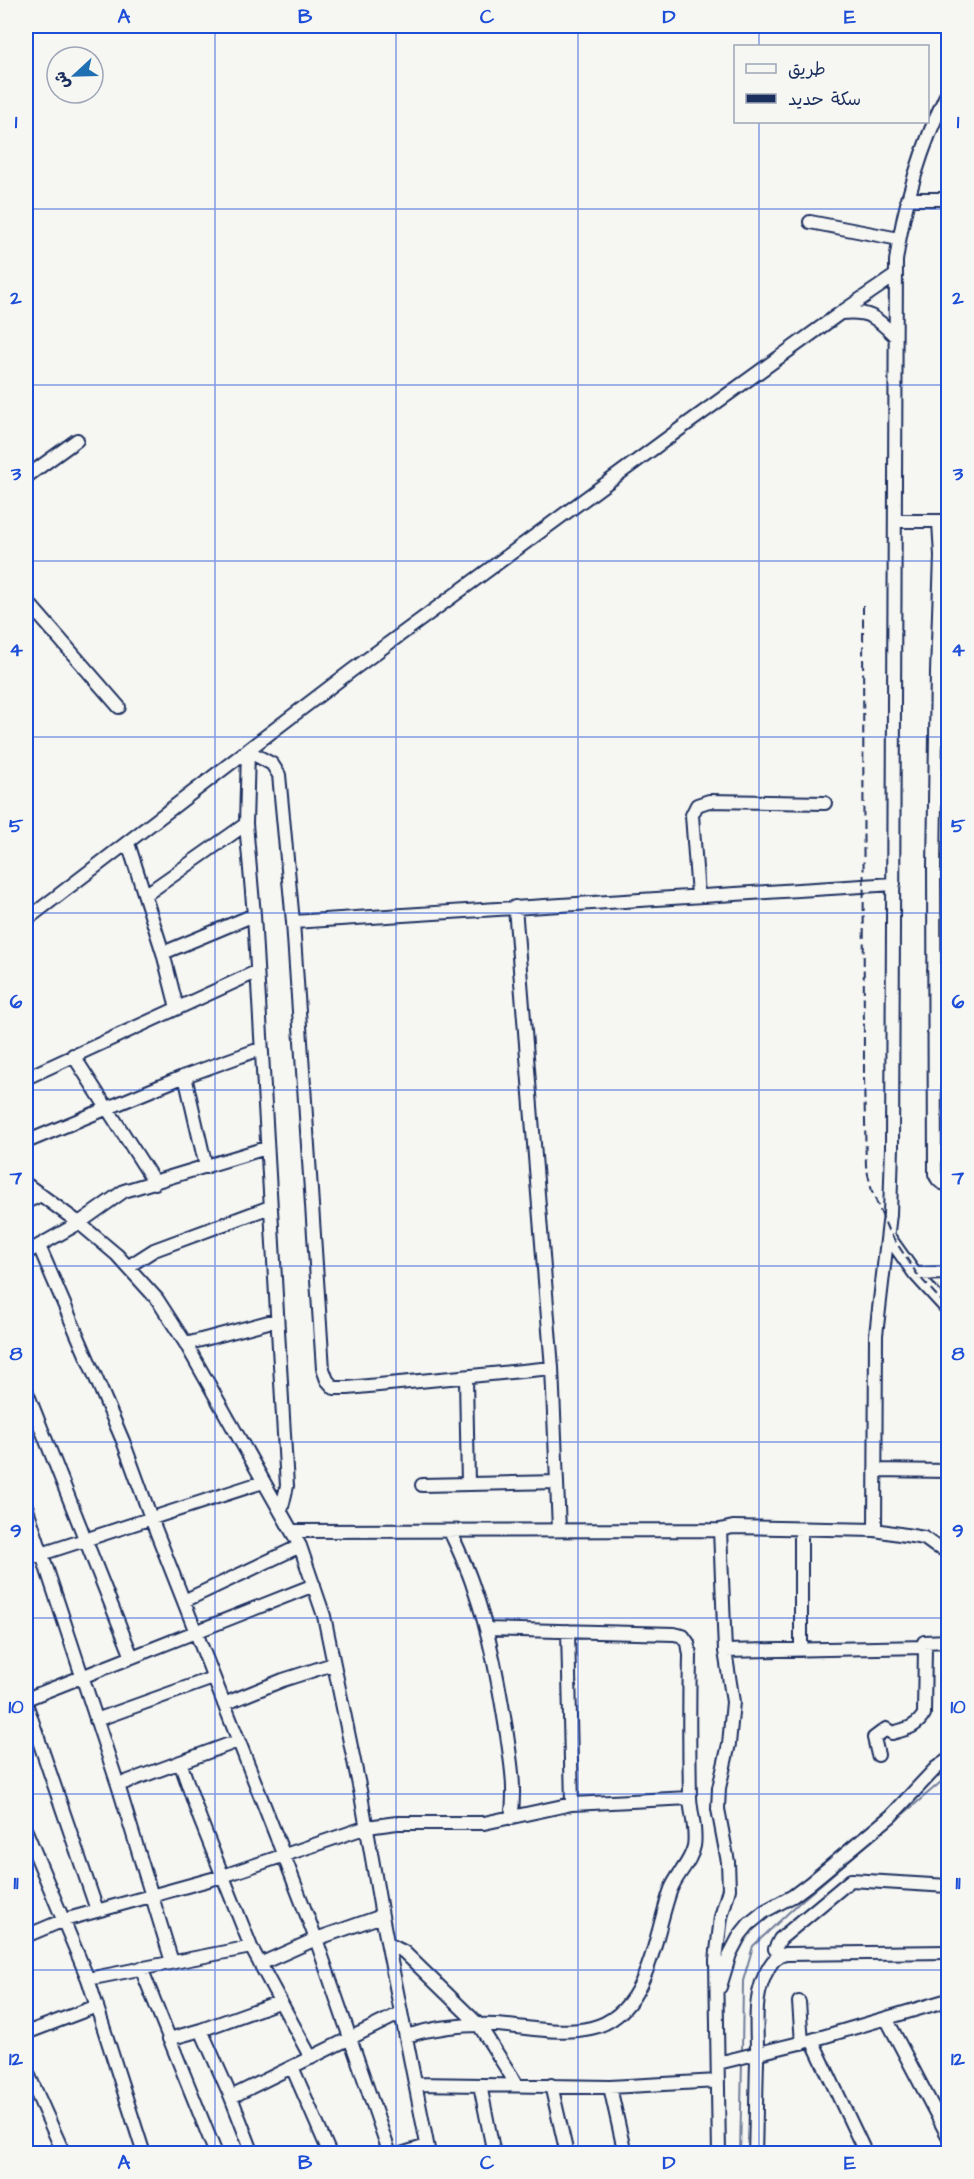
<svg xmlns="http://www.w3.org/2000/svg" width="974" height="2179" font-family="'Architects Daughter','Playpen Sans Arabic',sans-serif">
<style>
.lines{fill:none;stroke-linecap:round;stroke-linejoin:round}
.stream{stroke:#717e99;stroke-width:2}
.minor-casing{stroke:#1b2f5e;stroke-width:16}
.minor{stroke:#f6f6f2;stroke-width:12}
.rail{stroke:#1b2f5e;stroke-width:2;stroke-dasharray:9 4.5;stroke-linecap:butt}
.grid{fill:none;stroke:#1d4ed8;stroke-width:1.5;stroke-opacity:0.55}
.neatline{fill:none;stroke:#1d4ed8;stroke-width:2}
.grid-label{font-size:20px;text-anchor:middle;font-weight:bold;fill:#1d4ed8}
</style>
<rect width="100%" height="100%" fill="#f6f6f2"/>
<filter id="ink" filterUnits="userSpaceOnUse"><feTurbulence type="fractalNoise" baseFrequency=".0167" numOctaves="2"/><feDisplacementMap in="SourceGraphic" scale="12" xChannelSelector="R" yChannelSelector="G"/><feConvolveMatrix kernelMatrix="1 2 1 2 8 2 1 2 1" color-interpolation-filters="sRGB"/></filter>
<g filter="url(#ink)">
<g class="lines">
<path class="stream" d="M742 2052 743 1981 753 1946 800 1902 948 1776
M740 2154 742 2061"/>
<defs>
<path id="minor" d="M907 199H948
M810 222 899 239
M841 313C868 310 876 317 895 336
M26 477 77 440
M895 521H948
M939 522 941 556 937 672 934 867 935 1174C938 1181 941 1184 948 1184
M26 600 119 707
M128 843 163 953 177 1008
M145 895 246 824
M698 895 692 815 697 805 709 801 825 803
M515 907 552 1368 559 1529
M26 920 351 671 680 429 839 314 896 275
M293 922 894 884
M163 953 254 915
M934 970H948
M934 1032H948
M73 1055 155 1183
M185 1076 206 1167
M26 1078 256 972
M26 1142 185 1076 260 1049
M26 1184 79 1223 117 1255 157 1299 186 1344 300 1546 324 1616 361 1795 382 1916 429 2154
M26 1202 41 1195
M888 1236 915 1274 948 1310
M39 1246 123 1441 151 1518 284 1856 316 1939 390 2154
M26 1253 79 1223 124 1191 266 1148
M129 1266 154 1250 270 1207
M915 1274 948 1273
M186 1344 276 1320
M466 1378 468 1484
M26 1390 132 1657
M875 1470 948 1471
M422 1485 557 1482
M26 1506 118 1785 172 1962
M281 1511 287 1486 254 915 246 824 248 751 272 764 279 775 293 922 323 1369 327 1380 334 1388H348L552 1368
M875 1530 924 1538 935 1546 948 1551
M292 1531 720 1530 733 1527 875 1530 876 1335 890 1214 892 1147 896 261C904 202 922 145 948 91
M450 1531C458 1549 467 1567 473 1586 490 1634 499 1685 507 1735 511 1763 516 1790 511 1818
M26 1559 263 1482
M184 1601 300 1546
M568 1631 572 1804
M801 1650V1529
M725 1651 925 1647 924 1642 948 1641
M26 1699 314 1585
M26 1703 97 1910
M224 1704 283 1680 333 1664
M96 1720 213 1678
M878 1755 874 1738 886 1729 892 1733C906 1729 917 1727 924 1714L925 1647
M180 1762 200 1819 251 1947 311 2058
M118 1785 238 1741
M26 1831 88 1979 144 2154
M26 1936 64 1920 223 1876 367 1827 397 1823H484L572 1804 690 1798
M388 1944 404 1952 479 2025 517 2085
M775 1949 780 1939 851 1880 948 1886
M260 1964 316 1939 382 1916
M141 1968 216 2154
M88 1979 251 1947
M720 1987 730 1954 740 1935 749 1924 765 1911 793 1896 809 1884 891 1816 936 1768 948 1760
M799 2002 802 2043
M886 2018 948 2136
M201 2030 231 2097 253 2154
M26 2033 97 2006
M406 2036C435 2027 465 2024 496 2025 528 2027 559 2035 591 2028 649 2015 654 1935 671 1889 677 1874 691 1862 694 1846 697 1829 690 1812 690 1796 689 1749 689 1702 690 1655L688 1643 683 1636 674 1634 486 1629
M169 2039 201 2030 279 2002
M812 2040 866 2154
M718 2063 812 2040 948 2000
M292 2067 330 2154
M26 2069 64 2154
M415 2084 610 2087 718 2081
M480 2085 494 2154
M551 2085 567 2154
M610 2087 625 2154
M231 2097 401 2013
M401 2154 427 2146
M719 2154 716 1960 721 1917 729 1889 728 1862 718 1809 719 1788 729 1744 733 1702 725 1651 720 1530
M755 2154C756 2123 756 2092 757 2061 758 2028 751 1998 769 1967 773 1960 777 1956 786 1954L948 1952"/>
</defs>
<use href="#minor" class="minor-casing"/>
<use href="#minor" class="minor"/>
<path class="rail" d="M863 605 864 1077 866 1166 872 1191 888 1230 917 1274 948 1308"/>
</g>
</g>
<path class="grid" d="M215 26V2154M396 26V2154M578 26V2154M759 26V46M759 122V2154M26 209H948M26 385H948M26 561H948M26 737H948M26 913H948M26 1090H948M26 1266H948M26 1442H948M26 1618H948M26 1794H948M26 1970H948"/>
<rect width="974" height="2179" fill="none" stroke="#f6f6f2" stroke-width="66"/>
<rect x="734" y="45" width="195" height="78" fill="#f6f6f2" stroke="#9ea6b7" stroke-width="1.5"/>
<rect x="746" y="64" width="30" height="9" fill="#f6f6f2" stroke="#9ea6b7" stroke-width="1.5"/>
<text x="788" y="75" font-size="18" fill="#1b2f5e">طريق</text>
<rect x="746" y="94" width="30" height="9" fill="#1b2f5e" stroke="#9ea6b7" stroke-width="1.5"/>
<text x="788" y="105" font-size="18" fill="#1b2f5e">سكة حديد</text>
<g transform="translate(75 75) rotate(248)"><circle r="28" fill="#f6f6f2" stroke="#9ea6b7" stroke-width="1.5"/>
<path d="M0-4.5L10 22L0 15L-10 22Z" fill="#1f6fb2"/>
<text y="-9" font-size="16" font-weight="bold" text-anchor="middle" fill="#1b2f5e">ش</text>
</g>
<rect x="33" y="33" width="908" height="2113" class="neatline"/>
<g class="grid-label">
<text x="124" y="23">A</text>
<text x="305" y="23">B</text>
<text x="487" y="23">C</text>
<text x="669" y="23">D</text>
<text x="850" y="23">E</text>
<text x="16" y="128">1</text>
<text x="958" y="128">1</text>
<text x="16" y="304">2</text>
<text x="958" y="304">2</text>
<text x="16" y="480">3</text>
<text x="958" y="480">3</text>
<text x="16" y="656">4</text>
<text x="958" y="656">4</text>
<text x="16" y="832">5</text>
<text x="958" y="832">5</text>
<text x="16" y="1008">6</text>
<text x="958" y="1008">6</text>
<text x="16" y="1184">7</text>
<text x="958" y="1184">7</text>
<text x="16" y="1360">8</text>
<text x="958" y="1360">8</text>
<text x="16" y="1537">9</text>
<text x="958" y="1537">9</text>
<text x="16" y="1713">10</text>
<text x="958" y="1713">10</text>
<text x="16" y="1889">11</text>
<text x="958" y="1889">11</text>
<text x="16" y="2065">12</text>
<text x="958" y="2065">12</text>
<text x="124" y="2169">A</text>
<text x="305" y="2169">B</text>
<text x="487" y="2169">C</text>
<text x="669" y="2169">D</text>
<text x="850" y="2169">E</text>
</g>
</svg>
